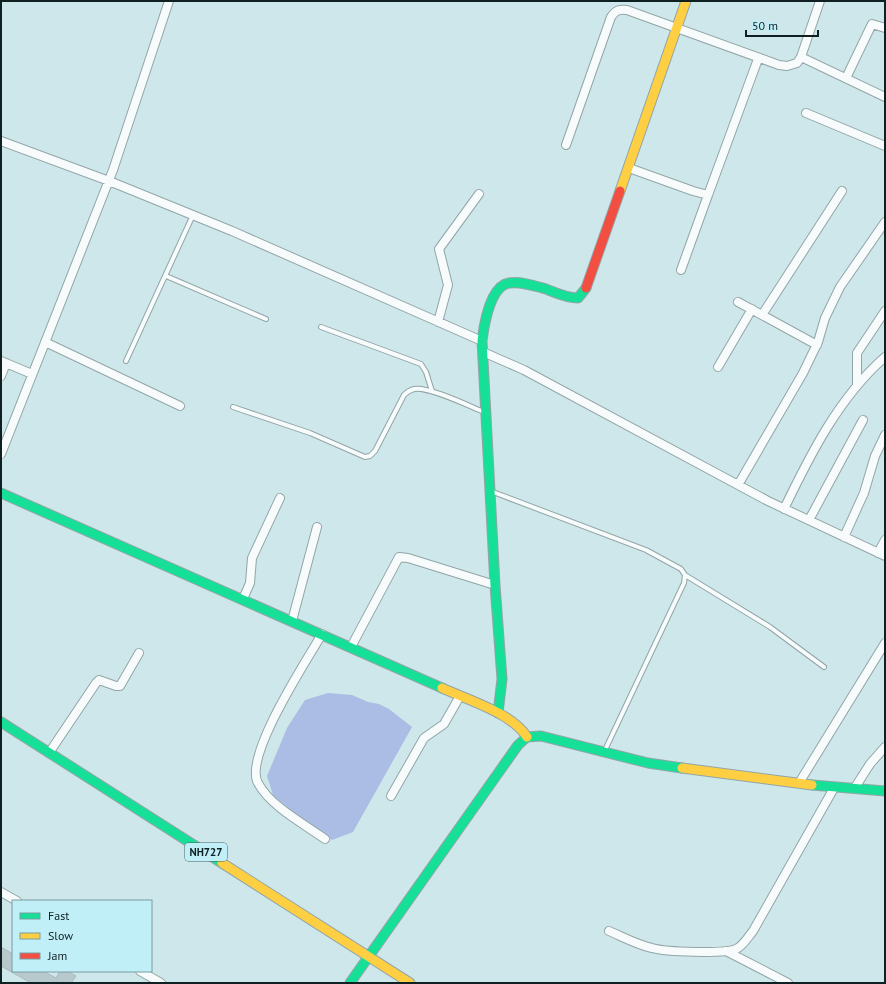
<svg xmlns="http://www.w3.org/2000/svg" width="886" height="984" font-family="'PT Sans',sans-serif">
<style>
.water{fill:#abbde5}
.building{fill:#b8c9ce;stroke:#a8b9bf}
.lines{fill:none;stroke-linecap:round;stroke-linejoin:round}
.lane-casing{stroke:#92a5a7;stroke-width:6}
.street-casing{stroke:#92a5a7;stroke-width:10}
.fast-casing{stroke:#92a5a7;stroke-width:11}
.slow-casing{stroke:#92a5a7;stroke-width:11}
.jam-casing{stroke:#92a5a7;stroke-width:11}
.lane{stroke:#f8fbfc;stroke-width:4}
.street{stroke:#f8fbfc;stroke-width:8}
.fast{stroke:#16e098;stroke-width:9}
.slow{stroke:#ffcf43;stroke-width:9}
.jam{stroke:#f24e42;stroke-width:9}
.labels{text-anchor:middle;stroke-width:4;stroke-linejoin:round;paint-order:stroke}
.shield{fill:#c1eff7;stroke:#445e63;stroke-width:1}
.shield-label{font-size:11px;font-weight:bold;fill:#0f2023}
</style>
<rect width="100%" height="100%" fill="#cee7ea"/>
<path class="water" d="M328 693 352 695 368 702 379 704 389 709 412 727 353 832 332 840 302 820 273 795 267 776 287 728 305 700Z"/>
<path class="building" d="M1 947 13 954V971H43L56 978 60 971H67L76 976 71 983H31L1 966Z"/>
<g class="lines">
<defs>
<path id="lane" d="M166 276 266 319
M321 327 421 364 426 372 432 391
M126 361 193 215
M233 407 310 433 365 457 370 456 375 451 404 395C407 392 410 390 414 389 428 386 469 406 484 412
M493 492 646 550 681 569 685 575 684 583 605 750
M685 575 770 627 824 667"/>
<path id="street" d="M801 57 885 97
M846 78 872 24 885 28
M806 113 885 146
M1 141 109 181 232 231 482 341
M566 145 611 17C616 10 619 9 627 10L779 65 787 66 797 63 801 57 820 1
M629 168 693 191 708 195 758 59
M681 270 708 195
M738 302 817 345
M762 315 842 191
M438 322 448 285 439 249 479 194
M45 342 180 406
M483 352 524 370 768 501 885 556
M1 361 32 374
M718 367 752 309
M1 376 6 363
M857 385V353L885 311
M1 454 113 170 169 1
M738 485 803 373 818 342 825 318 840 287 885 222
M784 509C810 455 839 397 885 357
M809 520 863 420
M844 537 864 493 875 456 885 435
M878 553 885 540
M243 599 250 583 252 558 280 498
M292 621 317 527
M322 634C307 660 243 757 258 783 270 806 304 824 325 839
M351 647 399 557 408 558 495 585
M49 753 96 683 99 680 116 686H120L139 653
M799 783 885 643
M854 789 870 764 885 747
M391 796 424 738 444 724 460 696
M1 892 17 901
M609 931C623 937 638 945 652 948 666 952 724 954 736 949 743 946 748 937 753 931L834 788
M726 951 788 983
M140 971 161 983"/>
<path id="fast" d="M1 493 442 688
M498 713 502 679 495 585 482 341C484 325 490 286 509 283 521 281 535 286 546 289 556 293 567 298 578 298L586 288
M1 722 222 863
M812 785 885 791
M350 983 518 745 527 737 541 736 648 763 682 768"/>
<path id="slow" d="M620 191 686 1
M442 688C468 700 512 713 527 737
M682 768 812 785
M222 863 410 983"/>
<path id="jam" d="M586 288 620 191"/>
</defs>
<use href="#lane" class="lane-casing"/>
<use href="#street" class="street-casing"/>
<use href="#fast" class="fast-casing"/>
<use href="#slow" class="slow-casing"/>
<use href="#jam" class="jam-casing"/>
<use href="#lane" class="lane"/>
<use href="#street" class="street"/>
<use href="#fast" class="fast"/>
<use href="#slow" class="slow"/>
<use href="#jam" class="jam"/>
</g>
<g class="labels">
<rect class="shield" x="185" y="843" width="42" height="18" rx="3"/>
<g class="shield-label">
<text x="206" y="856">NH727</text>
</g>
</g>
<rect width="886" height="984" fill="none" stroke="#0f2023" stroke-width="4"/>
<rect x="12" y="900" width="140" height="72" fill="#c1eff7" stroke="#7a9ca2"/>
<rect x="20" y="913" width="20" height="6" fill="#16e098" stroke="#7a9ca2"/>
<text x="48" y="920" font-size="12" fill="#0f2023">Fast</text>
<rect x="20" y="933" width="20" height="6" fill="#ffcf43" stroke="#7a9ca2"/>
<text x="48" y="940" font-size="12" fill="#0f2023">Slow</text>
<rect x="20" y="953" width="20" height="6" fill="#f24e42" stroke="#7a9ca2"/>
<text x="48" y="960" font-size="12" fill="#0f2023">Jam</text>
<path d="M746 30v6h72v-6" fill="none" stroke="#0f2023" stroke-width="2"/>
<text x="752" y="30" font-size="12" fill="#0f2023" stroke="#c1eff7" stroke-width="3" paint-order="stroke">50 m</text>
</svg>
